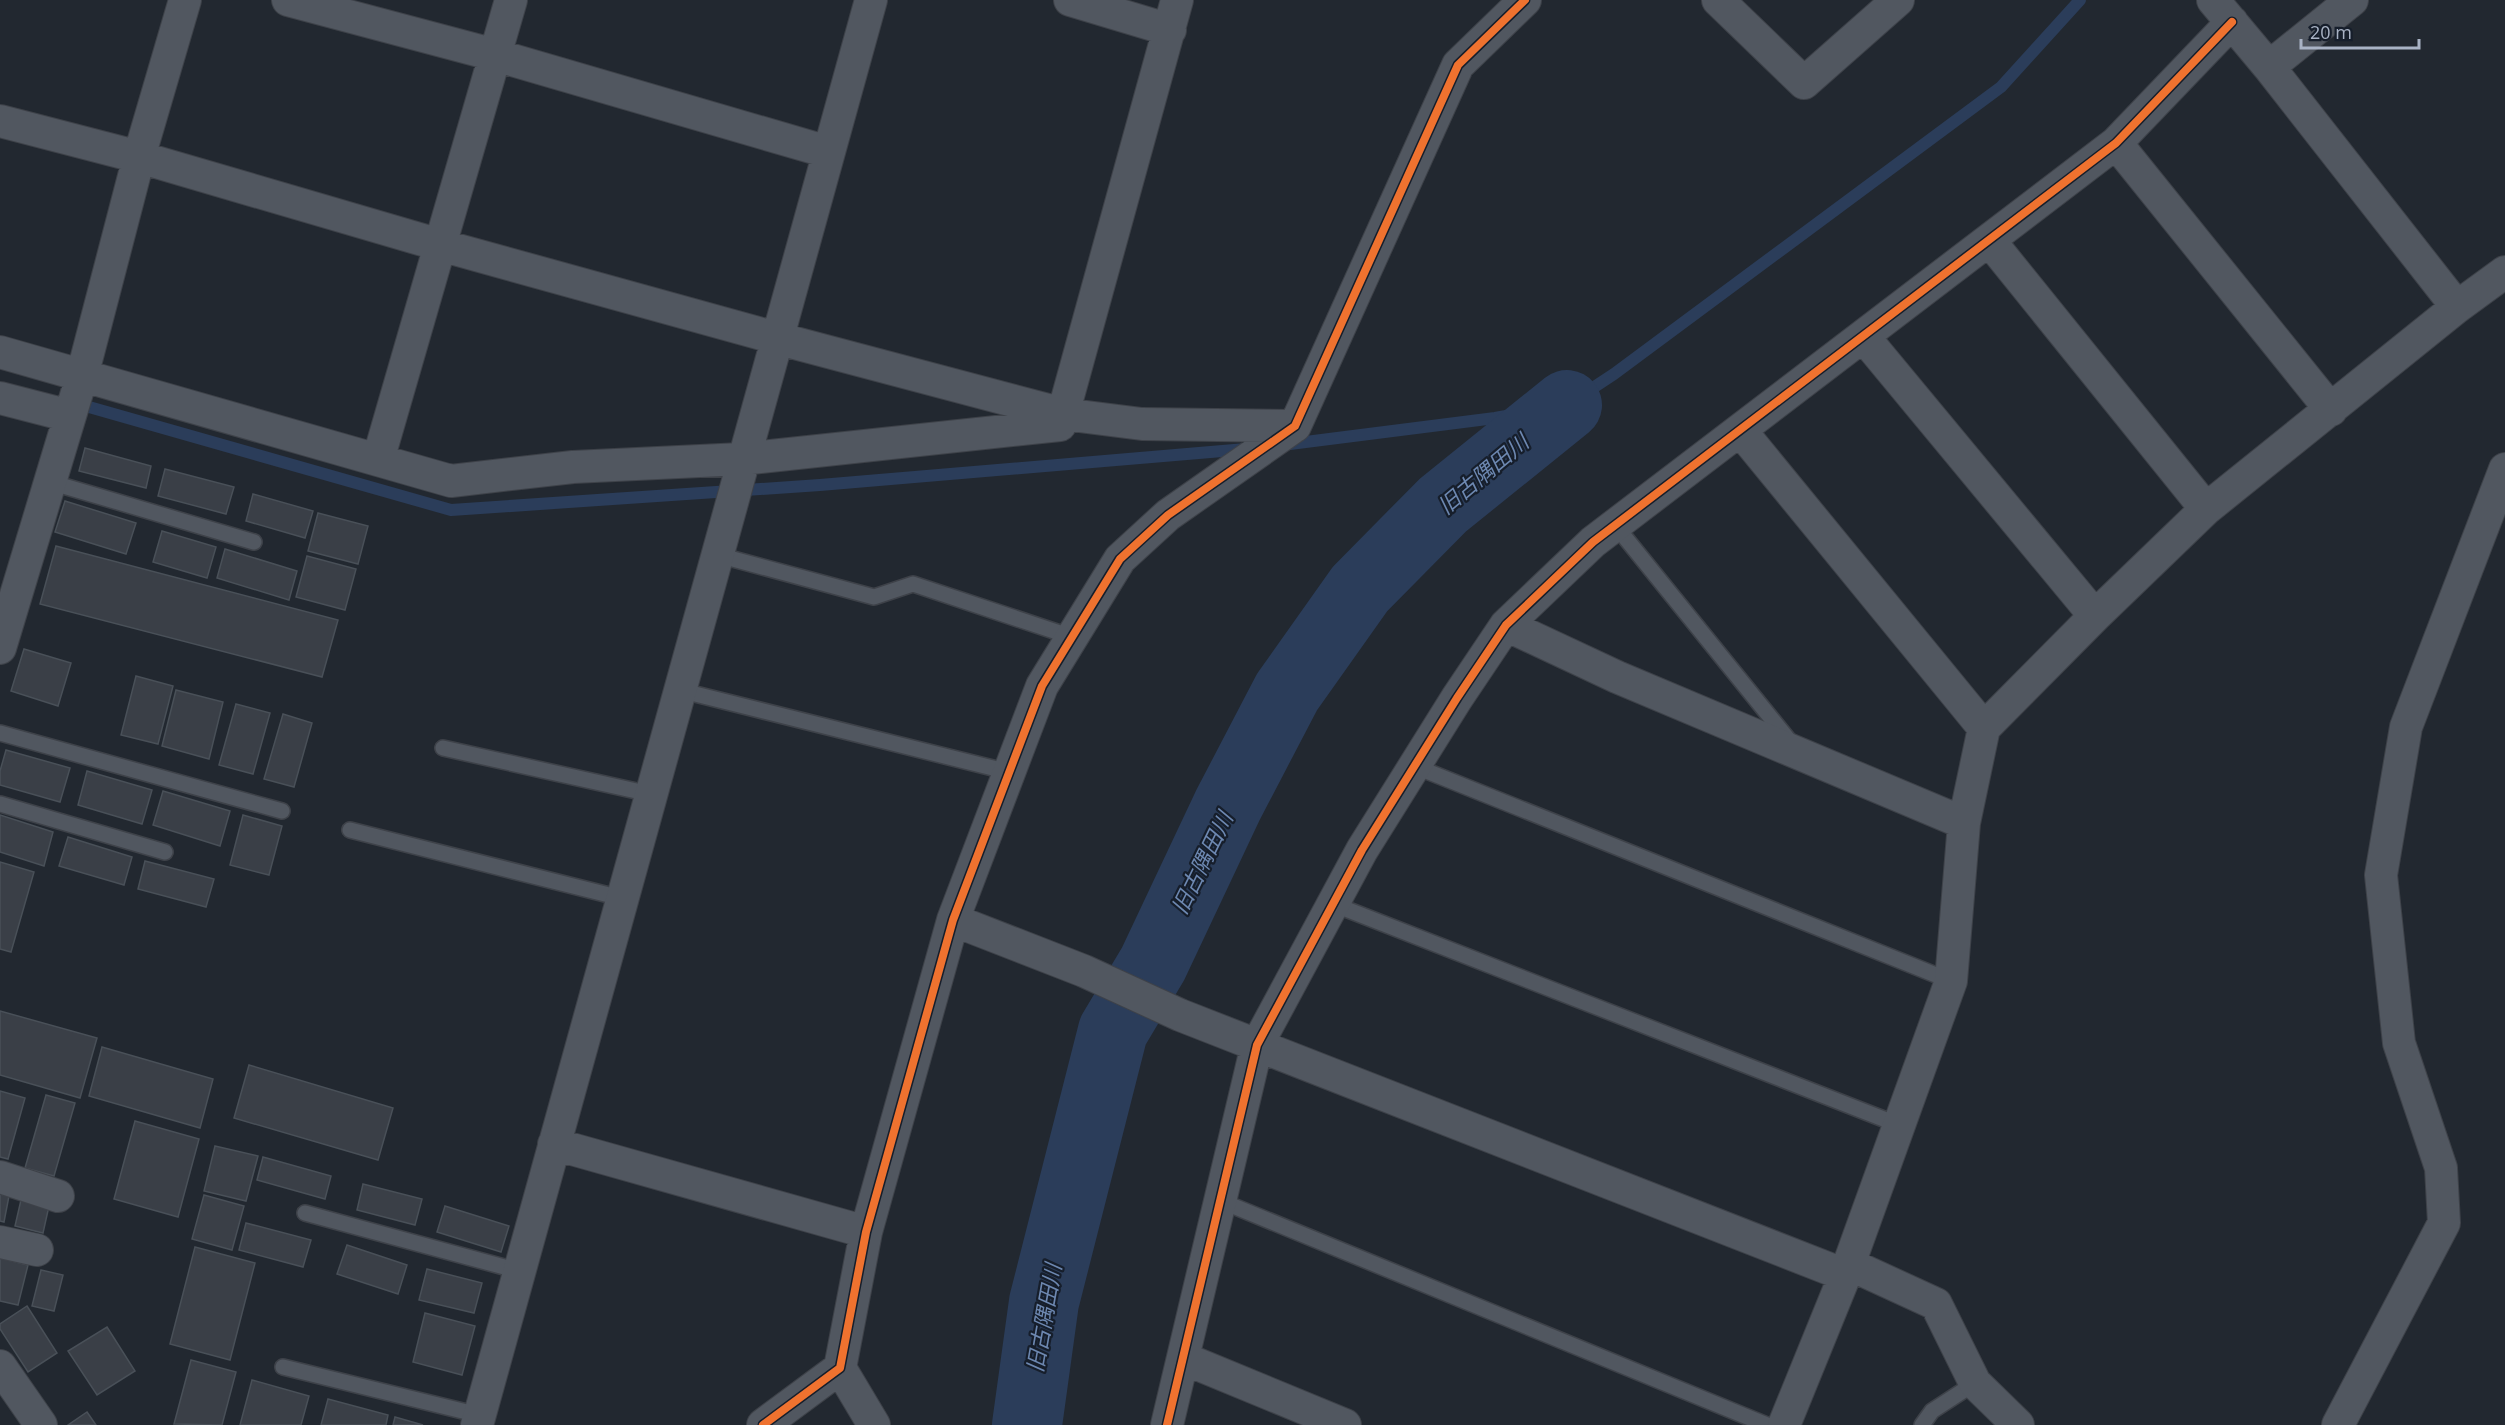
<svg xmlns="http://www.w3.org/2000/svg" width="2505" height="1425" font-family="'Open Sans','Noto Sans JP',sans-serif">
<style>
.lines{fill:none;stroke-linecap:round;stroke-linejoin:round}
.stream{stroke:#2b3d5a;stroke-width:12}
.river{stroke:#2b3d5a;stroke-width:70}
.building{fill:#3a3f47;stroke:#495058;stroke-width:1.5}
.lane-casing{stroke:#3e4249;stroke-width:18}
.street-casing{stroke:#3e4249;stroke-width:34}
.lane{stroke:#515760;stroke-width:15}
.street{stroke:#515760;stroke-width:32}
.cycleway-casing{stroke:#161e2b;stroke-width:11}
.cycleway{stroke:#ef722f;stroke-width:8}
.labels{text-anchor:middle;stroke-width:4.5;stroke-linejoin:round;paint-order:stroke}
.water-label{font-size:22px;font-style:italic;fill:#6d88b1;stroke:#161e2b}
</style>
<rect width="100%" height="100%" fill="#222830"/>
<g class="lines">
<path class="stream" d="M75 403 451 510 820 485 1246 449
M1282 445 1495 418 1567 405 1614 374 2001 87 2080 0"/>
<path class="river" d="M1027 1425 1044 1302 1113 1031 1153 964 1228 805 1287 692 1360 589 1443 505 1567 405"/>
</g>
<path class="building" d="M85 448 151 466 146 488 79 471Z
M165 469 234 487 226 514 158 496Z
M253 494 313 511 305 538 246 521Z
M65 501 136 523 126 554 55 532Z
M318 513 368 526 358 564 308 551Z
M162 531 216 547 207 578 153 562Z
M56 546 338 620 322 677 40 604Z
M225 549 297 571 289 600 217 578Z
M307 556 356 569 345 610 296 597Z
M24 649 71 663 58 706 11 691Z
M136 676 173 686 158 744 121 735Z
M176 690 223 702 209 759 162 746Z
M236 704 270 713 253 774 219 765Z
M283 714 312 723 294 787 264 779Z
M6 750 70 768 60 802 0 785V771Z
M87 771 152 790 142 824 78 805Z
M163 791 230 811 220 846 153 825Z
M0 815 53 832 44 866 0 852Z
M243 815 282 826 269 875 230 865Z
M68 837 132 857 124 885 59 866Z
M145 861 214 879 206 907 138 889Z
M0 862 34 872 11 952 0 949Z
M0 1011 97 1038 80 1098 0 1075Z
M102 1047 213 1079 200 1128 89 1096Z
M249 1065 393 1108 378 1160 234 1118Z
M0 1091 25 1098 8 1159 0 1157Z
M46 1095 75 1103 54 1176 25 1168Z
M135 1121 199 1139 178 1217 114 1199Z
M215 1146 258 1156 246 1201 204 1191Z
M263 1157 331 1176 325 1199 257 1180Z
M363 1184 422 1199 415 1225 357 1210Z
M0 1194 9 1196 4 1222 0 1221Z
M204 1195 244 1206 232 1250 192 1239Z
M21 1200 49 1206 43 1233 15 1226Z
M445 1206 509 1226 501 1252 437 1232Z
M246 1223 311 1240 303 1267 239 1250Z
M347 1245 407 1265 398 1294 337 1274Z
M195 1247 255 1263 230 1360 170 1344Z
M0 1258 28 1265 18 1305 0 1301Z
M427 1269 482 1283 474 1313 419 1300Z
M41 1270 63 1275 54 1311 32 1306Z
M27 1306 57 1353 28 1372 0 1329V1324Z
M425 1313 475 1326 462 1375 413 1362Z
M107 1327 135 1371 97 1395 68 1351Z
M191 1360 236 1372 222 1425 174 1424Z
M252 1380 309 1396 301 1425H240Z
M328 1399 388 1415 386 1425H321Z
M87 1412 96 1425H68Z
M395 1417 423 1425H393Z"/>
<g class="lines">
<defs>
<path id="lane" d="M50 482 254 542
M1615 525 1792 744
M718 555 874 597 913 584 1072 637
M679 690 1009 772
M0 733 282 811
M443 748 650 794
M1414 766 1951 981
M0 804 165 852
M350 830 621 898
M1333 904 1899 1125
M1221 1201 1767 1425
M305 1213 519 1271
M283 1367 479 1415
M1922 1425 1932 1411 1975 1383"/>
<path id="street" d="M288 0 495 55 828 152
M1070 0 1170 30
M1718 0 1804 83 1898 0
M2213 0 2269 67 2457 307
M2269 67 2352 0
M0 121 139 157 440 245 776 338 1063 414 1142 424 1295 426
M2116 143 2331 410
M1989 240 2206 509
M1863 336 2095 616
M0 352 451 481 573 467 742 459 1060 425 1177 0
M0 398 70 416
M1740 430 1984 728
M378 460 511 0
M1506 625 1617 677 1964 823
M0 648 82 376 139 157 185 0
M953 920 1084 971 1180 1015 1845 1275
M554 1144 866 1232
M0 1177 58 1196
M0 1242 37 1250
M1849 1264 1936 1304 1975 1383 2018 1425
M1185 1359 1345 1425
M0 1366 41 1425
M840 1368 874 1425
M477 1425 871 0
M763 1425 840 1368 866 1232 953 920 1042 686 1120 559 1168 515 1295 426 1458 65 1525 0
M1167 1425 1257 1045 1362 850 1457 698 1506 625 1593 542 2116 143 2232 22
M1784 1425 1845 1275 1951 981 1964 823 1984 728 2095 616 2206 509 2457 307 2505 272
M2338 1425 2444 1223 2441 1168 2399 1043 2381 875 2406 727 2505 469"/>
</defs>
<use href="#lane" class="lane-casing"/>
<use href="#street" class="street-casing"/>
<use href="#lane" class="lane"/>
<use href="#street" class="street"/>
<defs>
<path id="cycleway" d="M763 1425 840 1368 866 1232 953 920 1042 686 1120 559 1168 515 1295 426 1458 65 1525 0
M1167 1425 1257 1045 1362 850 1457 698 1506 625 1593 542 2116 143 2232 22"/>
</defs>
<use href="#cycleway" class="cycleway-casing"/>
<use href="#cycleway" class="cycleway"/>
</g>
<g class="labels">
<g class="water-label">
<text transform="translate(1483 474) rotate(-40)" y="8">旧古隅田川</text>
<text transform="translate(1202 863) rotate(-64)" y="8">旧古隅田川</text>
<text transform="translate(1044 1318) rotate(-80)" y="8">旧古隅田川</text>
</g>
</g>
<path d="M2301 39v9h118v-9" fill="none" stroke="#a9b3c5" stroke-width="3"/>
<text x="2310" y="39" font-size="18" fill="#a9b3c5" stroke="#161e2b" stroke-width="4.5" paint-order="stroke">20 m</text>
</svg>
